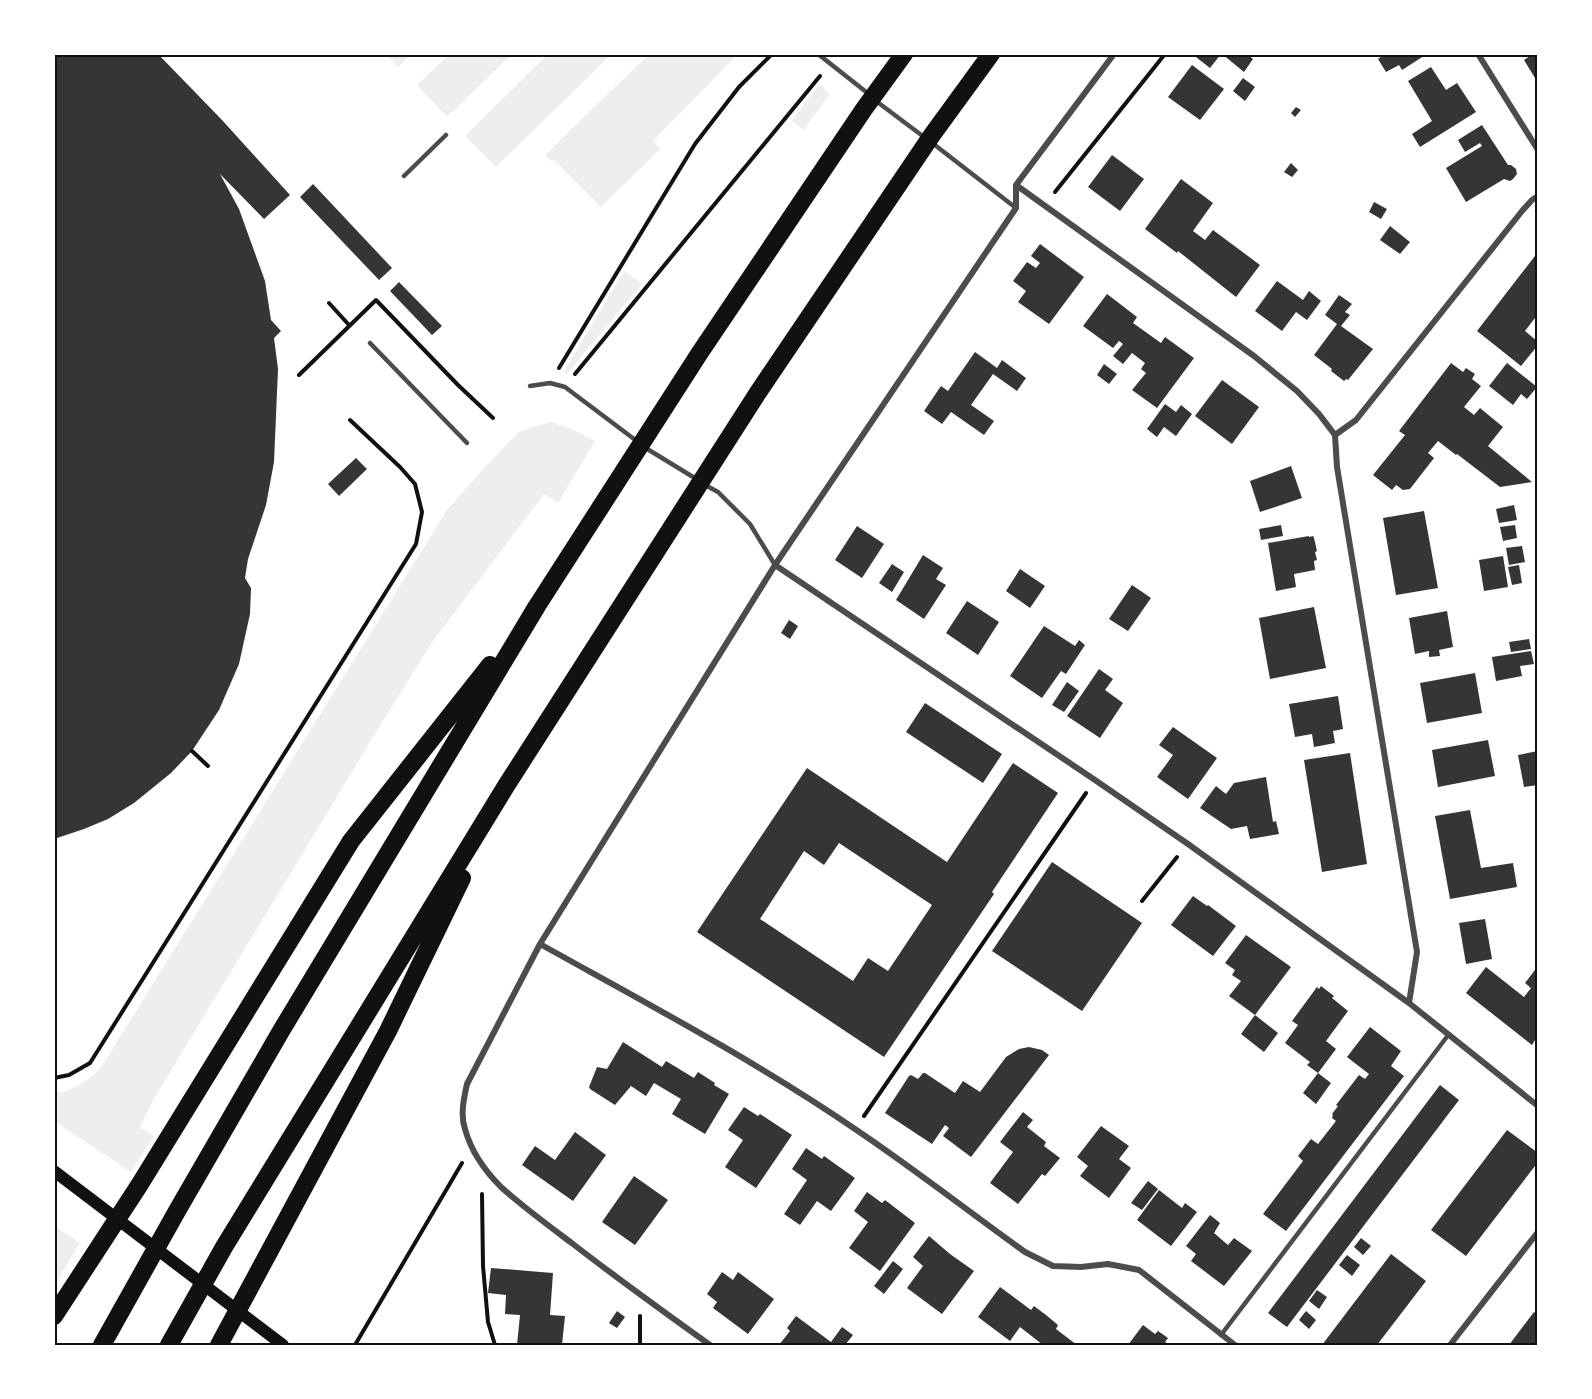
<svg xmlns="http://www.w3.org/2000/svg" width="1592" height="1399" font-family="'PT Sans Narrow',sans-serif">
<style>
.green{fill:#eee}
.building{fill:#353535;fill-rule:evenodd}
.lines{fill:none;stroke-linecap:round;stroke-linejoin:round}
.path{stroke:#111;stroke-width:4}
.service{stroke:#4c4c4c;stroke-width:4.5}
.minor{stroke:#4c4c4c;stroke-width:6}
.secondary{stroke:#111;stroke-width:12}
.motorway{stroke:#111;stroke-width:18}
.neatline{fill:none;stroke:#111;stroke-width:2}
</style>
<rect width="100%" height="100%" fill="#fff"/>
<path class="green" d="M386 54H412L398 67Z
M449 54H512L447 117 417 85Z
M548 54H612L496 167 465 136Z
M649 54H738L653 141 660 149 601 207 554 160 551 161 545 155Z
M819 84 830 94 803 130 792 121Z
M624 271 642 284 567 374 564 371Z
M551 422 572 429 595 441 558 503 544 494 433 641 378 729 155 1097 140 1127 154 1136 131 1172 54 1121V1091L62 1093 83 1083 100 1069 447 510 485 467 520 431Z
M54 1225 80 1243 54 1286Z"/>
<path class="building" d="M54 54H158L222 120 290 195 264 219 220 174 239 209 265 281 271 320 281 331 274 338 278 369 274 462 266 505 248 559 245 578 251 588 250 614 239 664 219 710 192 751 171 773 134 803 108 819 84 829 54 839Z
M1192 54H1221L1210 68Z
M1222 54H1247L1253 59 1244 72Z
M1385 54H1427L1402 70 1399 65 1386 72 1378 59Z
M1533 54H1538V83L1524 60Z
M1192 65 1224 89 1200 120 1168 97Z
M1431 67 1446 90 1457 83 1476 112 1420 147 1412 134 1432 121 1408 81Z
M1243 78 1255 87 1245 101 1233 91Z
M1296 107 1301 110 1295 117 1291 113Z
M1482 125 1508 165H1511L1516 169 1517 174 1513 179 1510 181 1504 179 1466 202 1446 168 1482 146 1480 143 1465 152 1458 140Z
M1112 155 1144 179 1120 211 1088 187Z
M1291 163 1298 170 1292 177 1284 172Z
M1181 179 1213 203 1193 231 1205 240 1213 230 1260 265 1236 297 1178 251 1177 253 1145 229Z
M313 184 392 268 379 280 300 197Z
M1374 202 1387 209 1381 219 1369 212Z
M1390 226 1410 242 1400 254 1380 240Z
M1040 244 1084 277 1049 324 1018 302 1026 291 1013 281 1027 262 1036 268 1040 263 1031 256Z
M1538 252V314L1525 331 1538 342V345L1521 366 1477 331Z
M1277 281 1303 300 1309 291 1321 301 1307 320 1296 312 1282 331 1255 311Z
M399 282 442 326 432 335 390 291Z
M1107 294 1137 317 1133 323 1161 343 1165 337 1194 358 1157 408 1132 390 1146 373 1141 369 1145 363 1132 353 1123 364 1113 356 1123 344 1119 341 1113 348 1083 326Z
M1339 295 1352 304 1345 312 1350 315 1341 326 1373 349 1348 380 1346 379 1344 381 1331 371 1332 369 1314 355 1337 324 1325 315Z
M975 352 997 368 1002 360 1026 378 1017 391 993 374 971 405 994 421 984 435 951 412 942 424 924 411 941 386 948 391Z
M1451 363 1463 372 1466 368 1475 374 1472 379 1481 386 1464 407 1474 415 1480 408 1503 427 1488 446 1532 482 1500 487 1457 454 1456 455 1438 441 1428 453 1434 458 1410 489 1403 490 1396 485 1392 490 1373 475 1405 435 1399 431Z
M1507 363 1537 387 1527 399 1521 394 1513 405 1489 386Z
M1104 364 1117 374 1109 384 1097 375Z
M1222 380 1259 407 1232 444 1195 416Z
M1165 404 1176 412 1181 405 1192 414 1176 436 1164 427 1157 437 1147 429Z
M356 458 367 469 339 496 328 484Z
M1291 466 1302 498 1260 512 1250 481Z
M1514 505 1517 520 1499 523 1496 509Z
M1424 511 1438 588 1396 595 1383 518Z
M1281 525 1283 536 1261 540 1259 529Z
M1515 525 1517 538 1503 541 1500 527Z
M857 526 884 544 862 578 835 560Z
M1309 536V537L1313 536 1314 538 1317 551 1315 552 1317 560 1314 561 1315 570 1294 574 1296 587 1276 591 1268 543Z
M1522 546 1525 562 1509 565 1506 548Z
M923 555 943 568 936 579 946 585 924 619 896 600Z
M1503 556 1508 587 1484 591 1479 560Z
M892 564 904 572 892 592 879 583Z
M1519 565 1522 583 1512 585 1508 567Z
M1020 569 1045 586 1030 608 1006 591Z
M1132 585 1151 598 1128 631 1109 619Z
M967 601 999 622 978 655 946 633Z
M1314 607 1326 668 1270 679 1259 618Z
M1447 611 1453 647 1439 650 1440 656 1429 657V651L1415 654 1409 618Z
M789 620 798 626 790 639 781 633Z
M1044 626 1075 646 1079 640 1085 645 1066 674 1061 671 1042 698 1010 676Z
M1529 639 1531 649 1511 652 1509 642Z
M1531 651 1534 664 1520 666 1522 676 1496 681 1492 657Z
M1099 669 1113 679 1105 690 1123 703 1100 738 1067 716Z
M1475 673 1482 713 1427 723 1420 683Z
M1067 682 1079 691 1064 712 1052 705Z
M1338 696 1343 729 1333 731 1335 743 1314 747 1312 734 1295 737 1289 704Z
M925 703 1002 754 983 783 906 732Z
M1173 727 1217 758 1188 799 1157 777 1173 755 1159 745Z
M1488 740 1495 776 1438 787 1432 750Z
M1538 751V785L1524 787 1518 755Z
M1350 753 1367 864 1322 872 1304 760Z
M1013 763 1058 793 992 892 994 894 884 1057 697 932 807 768 947 862ZM839 843 932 905 888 971 868 958 853 981 760 919 804 851 824 865Z
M1266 777 1273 822 1276 821 1279 834 1250 839 1247 826 1231 829 1200 808 1216 786 1226 794 1234 783Z
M1470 810 1481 868 1513 863 1517 887 1450 899 1435 816Z
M1052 862 1142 923 1082 1011 992 951Z
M1193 896 1207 906 1208 905 1236 926 1213 956 1171 925Z
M1485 919 1492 959 1466 964 1459 923Z
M1246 935 1291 967 1255 1015 1278 1033 1264 1052 1241 1034 1255 1015 1229 996 1241 981 1232 975 1235 970 1225 963Z
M1538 966V1042L1535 1040 1532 1045 1466 993 1486 967 1524 997 1531 988 1525 983Z
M1321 986 1334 996 1332 998 1348 1011 1326 1041 1336 1049 1318 1073 1331 1083 1316 1104 1303 1093 1318 1073 1307 1065 1310 1062 1285 1043 1298 1025 1292 1021 1317 987 1319 989Z
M1370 1027 1401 1051 1391 1066 1404 1076 1286 1231 1263 1214 1303 1161 1298 1156 1311 1139 1318 1144 1336 1121 1332 1118 1333 1115 1332 1114 1338 1106 1336 1105 1359 1075 1365 1079 1369 1074 1347 1057Z
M623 1042 662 1067 666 1061 694 1078 698 1072 715 1083 714 1085 729 1094 705 1134 672 1114 681 1099 654 1083 646 1096 631 1086 615 1105 590 1089 589 1087 597 1067 607 1069Z
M1029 1047 1042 1050 1049 1055 971 1157 943 1136 949 1128 945 1125 932 1144 885 1113 909 1076 911 1075 918 1079 923 1073H925L955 1093 963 1081 980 1092 1006 1057 1019 1049Z
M1440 1085 1459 1100 1287 1327 1268 1313Z
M744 1107 758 1116 760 1114 792 1135 756 1188 725 1167 743 1140 728 1130Z
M1023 1112 1033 1120 1027 1127 1046 1142 1044 1146 1060 1158 1045 1176 1042 1174 1018 1204 990 1183 1013 1152 1000 1142Z
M1101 1126 1129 1146 1119 1159 1131 1168 1109 1198 1080 1176 1088 1166 1077 1157Z
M1507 1130 1538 1153V1162L1466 1256 1431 1230Z
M575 1132 606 1155 573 1201 522 1165 535 1146 555 1160Z
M806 1148 822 1159 824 1156 855 1178 831 1211 817 1201 800 1225 784 1214 807 1180 792 1169Z
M634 1176 668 1200 635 1245 602 1222Z
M1148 1181 1158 1189 1142 1210 1131 1203Z
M1159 1190 1182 1208 1185 1203 1197 1212 1171 1246 1137 1220Z
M867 1192 882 1203 885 1200 915 1223 880 1271 849 1248 868 1222 854 1211Z
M1210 1215 1220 1223 1214 1233 1228 1245 1234 1238 1252 1251 1224 1286 1191 1261 1196 1254 1186 1246Z
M929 1236 950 1254 974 1271 942 1314 907 1288 923 1266 913 1257Z
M1361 1238 1371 1246 1363 1255 1354 1247Z
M1391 1254 1426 1281 1377 1345H1322Z
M1347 1255 1360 1265 1352 1276 1339 1265Z
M893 1261 903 1269 884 1294 874 1286Z
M491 1268 553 1273 550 1315 565 1316 562 1345H517L520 1315 505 1314 506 1295 488 1293Z
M722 1272 733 1280 738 1272 774 1299 748 1334 713 1308 717 1302 707 1294Z
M1000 1287 1031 1310 1034 1306 1046 1315 1058 1325 1056 1329 1077 1345H1043L1020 1327 1010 1341 978 1317Z
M1317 1290 1327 1297 1319 1309 1309 1301Z
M617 1311 625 1317 617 1328 609 1323Z
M1306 1311 1316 1320 1309 1329 1299 1320Z
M1534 1312 1538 1315V1345H1509Z
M796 1316 831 1342 842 1327 853 1335 845 1345H779L790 1331 787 1328Z
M1143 1325 1155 1334 1158 1331 1168 1338 1165 1342 1170 1345H1128Z"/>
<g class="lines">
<path class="path" d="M1055 192 1165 54
M329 303 349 325
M559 368 695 144 739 87 772 54
M575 374 820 76
M299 375 376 300 458 385 493 418
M192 751 208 766
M1142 901 1177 857
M54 1078 69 1075 90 1063 416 544 422 512 415 484 400 467 350 420
M864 1116 1086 793
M482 1194 483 1266 488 1322 495 1345
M640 1316V1345
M355 1345 462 1163"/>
<path class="service" d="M818 54 870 95
M876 101 924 137
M931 142 1016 208
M404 176 446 135
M370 343 467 443
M530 386 550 383 565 387 638 442
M644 447 698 480
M705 485 718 492 750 524 775 565
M1221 1335 1449 1034"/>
<path class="minor" d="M1478 54 1538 150
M1016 185 1254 356 1297 391 1319 414 1335 435 1337 467 1417 952 1409 1003
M1335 435 1356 420 1522 211 1532 200 1538 196
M775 565 1095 780 1188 844 1409 1003 1538 1106
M540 944C646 1003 754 1060 855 1129 913 1168 968 1211 1025 1252L1053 1266 1081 1267 1108 1264 1139 1270 1235 1345
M710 1345C664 1312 618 1279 573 1244 549 1226 523 1207 501 1187 485 1171 471 1151 465 1129 460 1115 464 1098 467 1084L540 944 775 565 1016 208V185L1114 54
M1450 1345 1538 1232"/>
<path class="secondary" d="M54 1171 283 1345"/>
<path class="motorway" d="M54 1316 140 1184 351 841 490 665
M102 1345 177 1211 281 1031 537 606 699 354 864 109 904 54
M169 1345 224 1247 506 786 757 394 932 135 991 54
M219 1345 388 1031 462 878"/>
</g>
<rect width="1592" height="1399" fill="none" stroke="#ffffff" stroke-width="111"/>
<rect x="56" y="56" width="1480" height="1288" class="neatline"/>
</svg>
